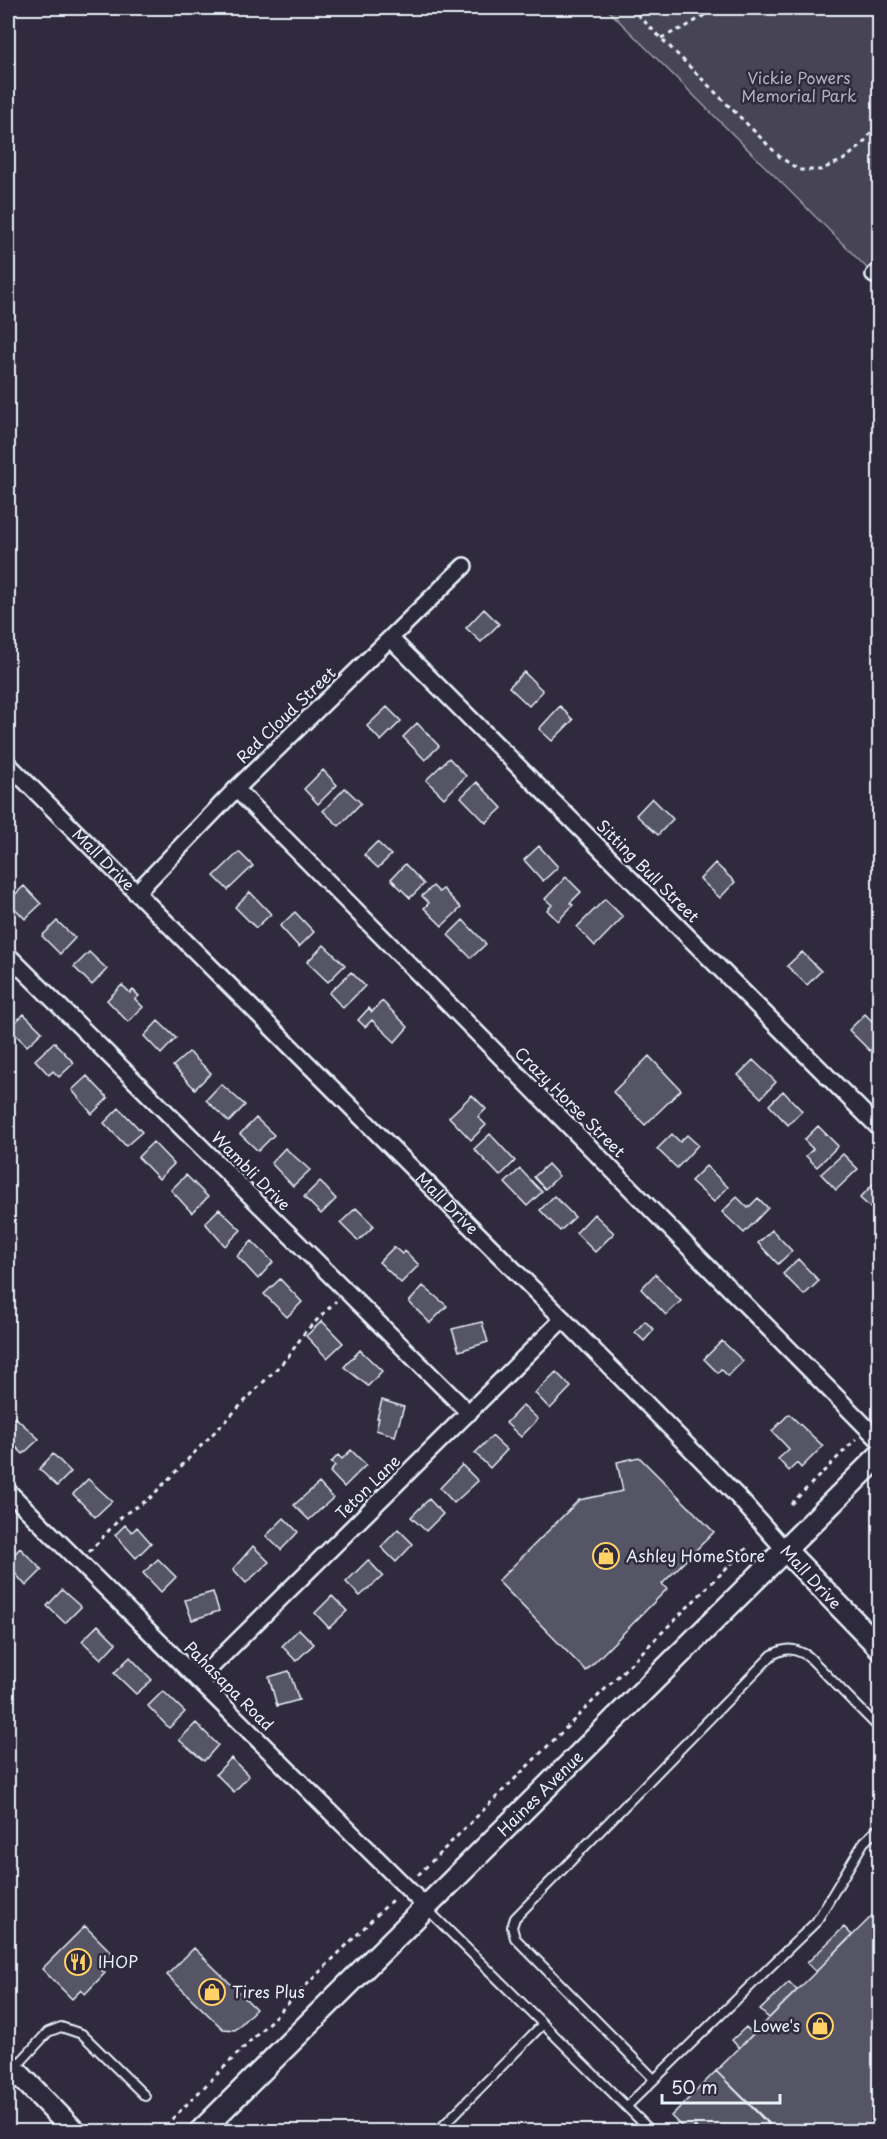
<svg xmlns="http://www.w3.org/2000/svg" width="887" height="2139" font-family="'Playpen Sans',sans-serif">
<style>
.green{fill:#464455;stroke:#979aa6;stroke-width:1.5}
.building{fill:#575565;stroke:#e8f1f8;stroke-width:1.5}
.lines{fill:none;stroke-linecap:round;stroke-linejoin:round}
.lane-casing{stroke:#e8f1f8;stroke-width:12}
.street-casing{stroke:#e8f1f8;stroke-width:20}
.secondary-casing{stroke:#e8f1f8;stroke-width:26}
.path{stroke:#e8f1f8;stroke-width:3;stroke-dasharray:4.5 4.5;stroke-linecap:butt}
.lane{stroke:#2f2a3d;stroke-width:8}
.street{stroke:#2f2a3d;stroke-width:15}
.secondary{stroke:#2f2a3d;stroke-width:21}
.labels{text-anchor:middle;stroke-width:5;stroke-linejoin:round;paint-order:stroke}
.park-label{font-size:16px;fill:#afb4bf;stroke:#2f2a3d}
.street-label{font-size:16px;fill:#e8f1f8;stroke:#2f2a3d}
.poi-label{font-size:16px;fill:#e8f1f8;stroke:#2f2a3d;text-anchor:start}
</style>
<rect width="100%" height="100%" fill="#2f2a3d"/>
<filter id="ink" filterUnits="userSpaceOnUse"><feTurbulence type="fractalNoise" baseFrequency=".0167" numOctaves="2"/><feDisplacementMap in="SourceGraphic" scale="12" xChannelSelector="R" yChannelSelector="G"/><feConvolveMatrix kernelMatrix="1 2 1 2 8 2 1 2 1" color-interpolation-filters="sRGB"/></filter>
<g filter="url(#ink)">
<path class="green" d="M606 8H879V270L874 275Z"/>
<path class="building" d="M484 609 499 624 481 642 466 628Z
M524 672 543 691 529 706 509 687Z
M560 706 573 720 552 741 539 729Z
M387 707 401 721 381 741 367 726Z
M417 723 439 746 425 760 403 737Z
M449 758 466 776 444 798 426 780Z
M323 770 337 785 318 804 304 789Z
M477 782 502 808 486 823 461 797Z
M345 788 361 803 339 826 323 811Z
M652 798 673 819 658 835 636 815Z
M377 842 391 855 378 868 364 855Z
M539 846 558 867 543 881 524 860Z
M239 852 253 866 228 890 214 876Z
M715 863 735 882 720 898 700 879Z
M405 864 424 884 410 898 391 879Z
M566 877 581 892 570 903 573 905 558 921 547 910 552 905 545 899Z
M24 886 41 904 25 919 8 901Z
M433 886 439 892 443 889 461 908 442 926 424 908 429 903 422 896Z
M250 892 271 914 256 928 235 907Z
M605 899 623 917 595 946 577 927Z
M295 912 314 932 299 947 280 926Z
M463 920 486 944 471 958 448 935Z
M57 921 75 938 60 954 42 936Z
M324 945 345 965 328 982 307 962Z
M89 952 107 969 92 985 74 967Z
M802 952 821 971 807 985 787 966Z
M351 972 365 986 343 1008 329 993Z
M122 985 130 993 133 990 139 996 135 999 143 1007 128 1022 107 1000Z
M382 1001 408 1027 395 1042 372 1020 365 1027 358 1020 369 1008 372 1012Z
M24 1014 42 1032 27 1046 9 1028Z
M865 1014 872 1021 877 1015 880 1017V1026L877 1028 880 1031V1041L870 1051 849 1030Z
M158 1021 176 1038 161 1054 144 1036Z
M54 1042 74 1063 59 1077 53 1071 49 1075 35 1060Z
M189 1052 211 1073 195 1089 173 1066Z
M649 1056 681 1090 645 1125 613 1092Z
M753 1060 776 1082 761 1098 738 1075Z
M87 1076 108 1098 92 1114 72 1090Z
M221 1084 245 1105 229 1122 206 1100Z
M783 1091 802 1111 788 1125 769 1105Z
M472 1095 486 1109 478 1117 486 1125 471 1140 449 1117Z
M119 1108 142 1132 126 1146 104 1123Z
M256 1118 274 1135 258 1151 240 1134Z
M818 1126 838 1146 817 1167 806 1156 813 1149 804 1140Z
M490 1134 515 1161 500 1176 474 1149Z
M672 1134 680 1142 687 1135 698 1145 677 1168 657 1149Z
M153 1142 174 1164 159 1179 138 1157Z
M285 1148 310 1170 293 1186 271 1163Z
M843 1154 858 1169 836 1190 821 1174Z
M548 1164 559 1176 545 1189 534 1177Z
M706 1166 728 1187 714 1202 691 1181Z
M520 1169 542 1192 527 1206 505 1183Z
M186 1175 208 1197 192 1213 171 1190Z
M320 1181 336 1199 321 1214 304 1197Z
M874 1183 880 1188V1217L860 1198Z
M554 1196 575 1217 560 1231 540 1210Z
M737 1197 748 1208 758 1198 768 1208 744 1233 722 1212Z
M356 1208 374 1226 358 1241 340 1223Z
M219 1209 241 1230 225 1246 205 1223Z
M594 1214 614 1233 595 1252 576 1233Z
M772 1230 792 1251 778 1264 758 1243Z
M252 1241 273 1262 258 1279 237 1256Z
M394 1247 402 1254 405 1251 419 1265 401 1283 379 1262Z
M798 1259 819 1281 804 1295 783 1274Z
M655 1274 681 1301 666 1315 641 1289Z
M280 1279 302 1302 287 1317 264 1294Z
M423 1286 447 1306 430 1323 409 1302Z
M322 1321 343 1343 327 1358 306 1336Z
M645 1321 654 1330 644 1341 635 1332Z
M482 1322 488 1342 459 1351 452 1329Z
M722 1341 743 1361 728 1376 721 1369 718 1373 704 1359Z
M360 1350 382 1371 368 1386 344 1367Z
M556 1372 571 1387 550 1409 535 1393Z
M382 1400 404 1407 395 1436 376 1430 379 1418H377Z
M523 1405 538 1419 521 1437 506 1423Z
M789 1414 823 1446 801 1468 797 1463 789 1471 778 1459 789 1449 772 1431Z
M15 1417 39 1439 23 1454 8 1439V1425Z
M492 1436 507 1450 490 1468 475 1453Z
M351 1450 366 1465 344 1487 330 1472 335 1466 331 1463 338 1455 342 1459Z
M53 1454 71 1472 57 1486 39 1469Z
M639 1457 714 1532 662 1584 667 1589 586 1671 498 1581 579 1500 623 1491 617 1462Z
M462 1465 478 1481 454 1503 440 1488Z
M88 1479 112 1501 95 1517 73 1494Z
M319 1483 333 1498 309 1520 294 1505Z
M429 1499 443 1514 426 1531 411 1517Z
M284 1518 298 1532 281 1550 266 1536Z
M125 1525 132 1532 137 1527 151 1543 136 1558 115 1535Z
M398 1529 413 1544 396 1562 381 1547Z
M253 1546 269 1562 246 1583 233 1569Z
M20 1548 42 1570 26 1586 8 1565V1561Z
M158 1559 176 1577 161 1592 143 1573Z
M368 1560 383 1576 360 1596 346 1582Z
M62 1590 81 1607 65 1623 47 1606Z
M213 1592 219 1611 192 1620 185 1600Z
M332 1596 347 1611 329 1628 315 1613Z
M98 1625 116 1643 101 1659 82 1641Z
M299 1629 314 1644 296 1661 282 1646Z
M130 1657 152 1680 136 1694 114 1673Z
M289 1671 299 1700 277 1706 269 1677Z
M163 1691 185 1712 169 1728 148 1706Z
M196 1723 218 1745 204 1761 179 1740Z
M231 1758 249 1776 234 1792 216 1774Z
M880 1854V1868L872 1861Z
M880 1908V2132H776L716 2071Z
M85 1926 115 1956 101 1970 105 1973 85 1994 81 1990 72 1999 42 1969Z
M844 1927 852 1935 816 1972 807 1963Z
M194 1948 256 2009 235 2030 223 2029 167 1975Z
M789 1982 797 1990 769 2018 760 2010Z
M746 2027 753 2034 739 2048 732 2040Z
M716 2071 770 2124 762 2132H700L695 2126 690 2132H687L671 2116Z"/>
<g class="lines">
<defs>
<path id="lane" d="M427 1909 652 2132
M15 2068 48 2032 61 2027 82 2034 145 2096
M654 2079 515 1938 512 1927 515 1918 772 1655C786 1647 794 1648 808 1656L880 1729
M627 2106 816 1922 864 1842 880 1827
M437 2132 543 2024"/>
<g id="street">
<path d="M874 275 880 270"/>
<path d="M391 639 880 1129"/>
<path id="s1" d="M8 764 563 1319 738 1497 785 1550"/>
<path d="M236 789 880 1441"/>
<path d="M136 893 236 789 464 566"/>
<path d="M8 955 469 1413"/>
<path d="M8 1491 425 1906"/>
<path d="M198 1680 563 1319"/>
</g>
<g id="secondary">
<path d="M785 1550 880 1648"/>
<path d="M8 2063 75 2132"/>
<path id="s2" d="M200 2132 880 1455"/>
</g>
</defs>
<use href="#lane" class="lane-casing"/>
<use href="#street" class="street-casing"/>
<use href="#secondary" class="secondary-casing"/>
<path class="path" d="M631 8 780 157 799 170H820L843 160 861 146 880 120
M661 38 687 26 716 8
M791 1504 856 1439
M89 1552 123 1515 149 1499 288 1357 305 1332 336 1301
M418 1875 750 1545
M159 2132 393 1899"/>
<use href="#lane" class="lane"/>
<use href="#street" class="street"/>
<use href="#secondary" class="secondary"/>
</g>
</g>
<defs>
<symbol id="shop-ring" viewBox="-11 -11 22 22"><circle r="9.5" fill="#2f2a3d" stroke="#ffd166" stroke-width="1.5"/><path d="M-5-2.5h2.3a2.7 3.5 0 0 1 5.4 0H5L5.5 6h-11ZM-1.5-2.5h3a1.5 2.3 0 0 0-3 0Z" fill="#ffd166"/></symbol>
<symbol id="restaurant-ring" viewBox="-11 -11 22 22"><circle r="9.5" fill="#2f2a3d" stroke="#ffd166" stroke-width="1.5"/><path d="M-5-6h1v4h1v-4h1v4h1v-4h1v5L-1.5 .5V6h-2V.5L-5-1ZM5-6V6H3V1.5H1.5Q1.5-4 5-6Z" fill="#ffd166"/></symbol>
</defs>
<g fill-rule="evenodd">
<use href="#shop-ring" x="591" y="1541" width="30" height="30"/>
<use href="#restaurant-ring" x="63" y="1947" width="30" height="30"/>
<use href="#shop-ring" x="197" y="1977" width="30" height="30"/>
<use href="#shop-ring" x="805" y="2011" width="30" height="30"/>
</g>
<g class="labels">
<g class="park-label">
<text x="799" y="84">Vickie Powers<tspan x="799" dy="18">Memorial Park</tspan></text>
</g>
<g class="street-label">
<text transform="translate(286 715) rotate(-44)" y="6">Red Cloud Street</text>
<text dy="6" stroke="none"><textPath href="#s1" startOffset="135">Mall Drive</textPath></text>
<text transform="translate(648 871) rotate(45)" y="6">Sitting Bull Street</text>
<text transform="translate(570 1102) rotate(45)" y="6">Crazy Horse Street</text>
<text transform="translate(251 1171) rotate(45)" y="6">Wambli Drive</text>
<text dy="6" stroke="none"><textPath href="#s1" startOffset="621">Mall Drive</textPath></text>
<text transform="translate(368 1487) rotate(-45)" y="6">Teton Lane</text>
<text transform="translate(811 1577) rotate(47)" y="6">Mall Drive</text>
<text transform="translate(229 1686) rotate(45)" y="6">Pahasapa Road</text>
<text dy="6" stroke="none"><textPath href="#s2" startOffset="480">Haines Avenue</textPath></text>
</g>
<g class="poi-label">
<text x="626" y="1562">Ashley HomeStore</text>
<text x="98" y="1968">IHOP</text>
<text x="232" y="1998">Tires Plus</text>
<text x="800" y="2032" text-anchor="end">Lowe's</text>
</g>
</g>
<rect width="887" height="2139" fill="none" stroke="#2f2a3d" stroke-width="30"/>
<rect x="15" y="15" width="857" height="2109" fill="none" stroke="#e8f1f8" stroke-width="2" filter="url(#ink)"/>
<path d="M662 2094v9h118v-9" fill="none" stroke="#e8f1f8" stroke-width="3"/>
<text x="671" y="2094" font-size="18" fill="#e8f1f8" stroke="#2f2a3d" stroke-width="4.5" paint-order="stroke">50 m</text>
</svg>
